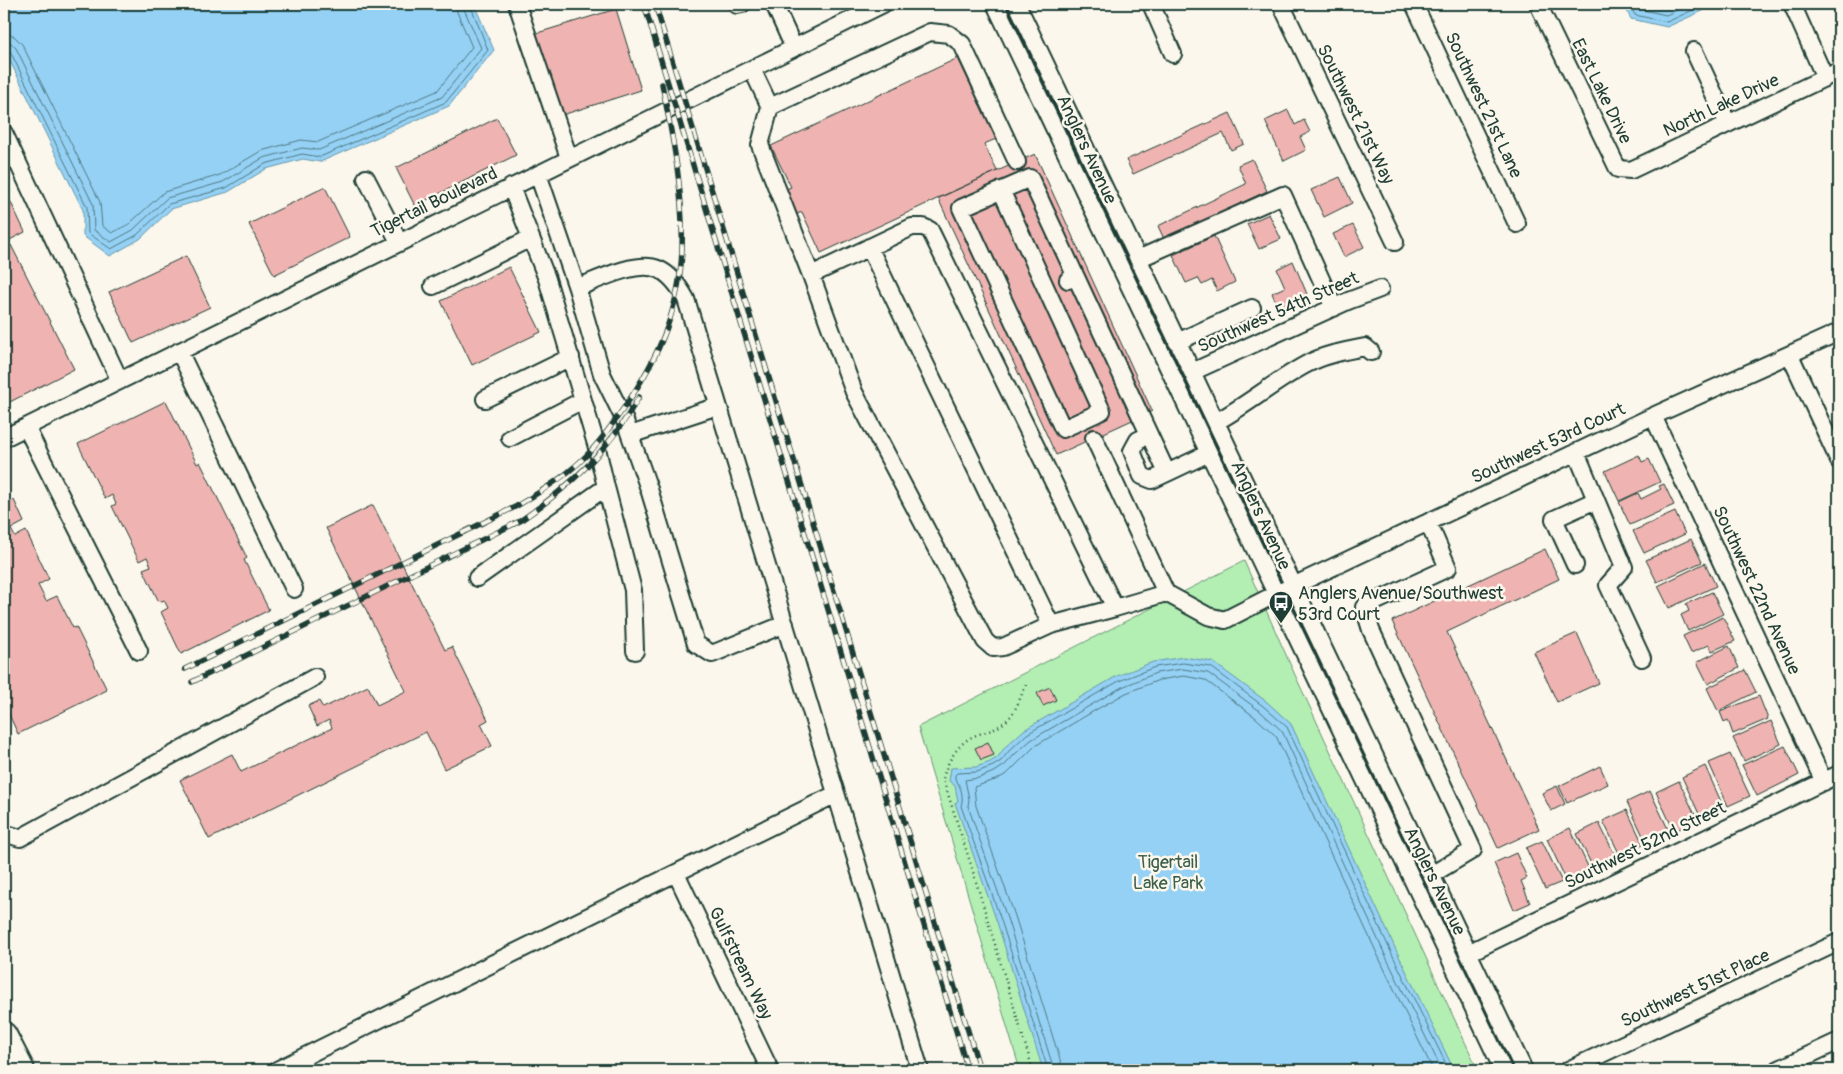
<svg xmlns="http://www.w3.org/2000/svg" width="1843" height="1074" font-family="Pangolin,sans-serif">
<style>
.green{fill:#b3eeb3;stroke:#699674}
.water{fill:#95d1f5;stroke:#6696a8}
.lines{fill:none;stroke-linecap:round;stroke-linejoin:round}
.shore{stroke:#4e7881;stroke-width:1}
.building{fill:#efb4b1;stroke:#1f3d34}
.minor-casing{stroke:#1f3d34;stroke-width:20}
.highway-casing{stroke:#1f3d34;stroke-width:28}
.path{stroke:#1f3d34;stroke-width:2.5;stroke-dasharray:1 4;stroke-linecap:butt}
.minor{stroke:#fbf7ec;stroke-width:16}
.highway{stroke:#fbf7ec;stroke-width:24}
.rail-casing{stroke:#1f3d34;stroke-width:5.5}
.rail{stroke:#fbf7ec;stroke-width:4;stroke-dasharray:11;stroke-linecap:butt}
.labels{text-anchor:middle;stroke-width:5;stroke-linejoin:round;paint-order:stroke}
.street-label{font-size:18px;fill:#1f3d34;stroke:#fbf7ec}
.poi-label{font-size:18px;fill:#1f3d34;stroke:#fbf7ec;text-anchor:start}
.park-label{font-size:18px;fill:#3d604d;stroke:#fbf7ec}
</style>
<rect width="100%" height="100%" fill="#fbf7ec"/>
<filter id="ink" filterUnits="userSpaceOnUse"><feTurbulence type="fractalNoise" baseFrequency=".02" numOctaves="2"/><feDisplacementMap in="SourceGraphic" scale="10" xChannelSelector="R" yChannelSelector="G"/><feConvolveMatrix kernelMatrix="1 2 1 2 8 2 1 2 1" color-interpolation-filters="sRGB"/></filter>
<g filter="url(#ink)">
<path class="green" d="M1244 561 1295 675 1478 1070H1020L918 727Z"/>
<path class="water" d="M4 4H474L494 50 449 106 320 162 303 159 266 169 228 192 171 209 140 239 110 256 83 236V210L4 49Z
M1623 4H1718L1667 27 1631 19Z
M1184 657 1213 662 1267 702 1291 724 1397 952 1454 1070H1043L997 922 955 803 958 801 955 786 949 781 951 768 976 767 990 762 998 757 1005 747 1024 730 1117 676 1153 662Z"/>
<g class="lines">
<path class="shore" d="M1629 4 1635 15 1667 22 1706 4
M1636 4 1639 9 1666 15 1691 4
M4 34 14 36 22 44 100 202 102 226 112 233 129 224 164 192 220 175 261 151 301 140 318 142 437 91 472 47 457 12 456 4
M4 42 11 43 16 48 93 204 94 230 111 242 133 230 167 198 223 182 263 158 302 148 319 150 442 97 481 48 464 9V4
M4 48 10 51 87 207 88 233 111 249 137 235 169 204 226 188 265 164 302 154 320 157 446 102 488 50 470 4
M1048 1070 1001 920 961 806C964 797 961 786 955 779V775L957 773 977 772 993 766 1001 761 1009 751 1027 734 1119 681 1155 667 1183 663 1211 667 1263 706 1287 727 1392 954 1449 1070
M1054 1070 1007 918 968 806 969 799 965 780 979 778 996 771 1005 765 1014 755 1031 740 1122 687 1156 673 1183 669 1208 673 1260 711 1282 731 1386 957 1442 1070
M1062 1070 1061 1063 1015 916 976 806 974 787 998 779 1008 773 1035 746 1099 708 1126 693 1159 680 1184 676 1205 680 1255 717 1276 736 1380 960 1433 1070"/>
</g>
<path class="building" d="M616 9 641 90 559 116 534 34Z
M958 58 996 139 984 144 997 171 821 253 802 212 797 214 786 189 791 187 771 146Z
M1288 110 1295 125 1304 120 1310 132 1300 137 1306 150 1284 161 1265 121Z
M1230 113 1244 144 1231 150 1223 133 1133 174 1126 160Z
M497 118 516 155 415 206 396 168Z
M1035 154 1152 411 1056 455 938 198Z
M1252 159 1267 191 1164 239 1158 226 1246 184 1238 165Z
M1340 177 1352 203 1324 217 1311 190Z
M325 187 350 237 274 275 249 224Z
M4 188 25 232 4 243Z
M1269 214 1281 239 1259 249 1247 224Z
M1353 225 1364 247 1344 257 1333 234Z
M1214 236 1235 282 1217 291 1212 280 1202 285 1198 278 1186 283 1173 255Z
M11 245 74 369 4 405V248Z
M186 256 210 307 133 343 109 292Z
M1293 261 1307 294 1294 299 1295 301 1278 307 1272 293 1285 287 1277 269Z
M509 267 541 332 472 365 441 301Z
M166 401 197 464 200 462 247 558 244 560 269 610 181 654 161 612 168 608 164 600 159 602 143 569 151 566 147 557 139 561 112 506 116 504 112 495 105 499 78 444Z
M1639 455 1642 462 1649 459 1660 482 1619 501 1605 471Z
M1664 484 1674 505 1630 525 1619 502 1638 493 1641 499 1661 489 1659 486Z
M14 500 24 522 11 529 15 537 26 531 49 579 38 585 46 601 57 596 73 628 76 627 107 690 18 734 4 704V504Z
M373 505 445 650 452 647 488 720 481 724 492 746 444 769 426 732 209 839 180 780 232 754 241 772 332 728 329 720 317 726 308 706 319 701 323 708 368 686 377 705 406 691 326 528Z
M1675 512 1685 534 1644 553 1633 531Z
M1691 539 1702 562 1657 582 1646 560Z
M1545 549 1559 579 1447 632 1539 829 1498 848 1392 621Z
M1705 563 1716 586 1669 608 1658 586Z
M1712 592 1723 614 1688 631 1681 615 1689 611 1686 604Z
M1723 617 1735 641 1712 651 1709 645 1691 653 1683 636Z
M1577 633 1599 683 1557 702 1534 652Z
M1729 646 1739 668 1708 684 1697 662Z
M1745 670 1756 692 1718 711 1707 688Z
M1050 687 1056 700 1043 706 1037 693Z
M1759 696 1768 719 1733 734 1728 720 1724 722 1720 712Z
M1771 721 1781 744 1744 761 1733 738Z
M988 742 994 755 981 760 975 748Z
M1785 746 1799 775 1757 796 1742 765Z
M1730 754 1750 796 1728 806 1709 763Z
M1600 766 1608 784 1567 803 1559 786Z
M1705 766 1723 806 1700 816 1682 777Z
M1679 781 1698 821 1674 831 1656 792Z
M1557 786 1565 804 1551 811 1542 793Z
M1650 791 1669 831 1646 842 1627 802Z
M1627 810 1643 844 1620 855 1603 821Z
M1599 823 1616 857 1593 868 1577 834Z
M1570 828 1591 873 1568 884 1547 839Z
M1542 841 1562 882 1545 889 1526 848Z
M1516 853 1527 878 1521 881 1530 903 1514 910 1494 863Z
M365 1064 368 1070H350Z"/>
<g class="lines">
<defs>
<path id="minor" d="M517 4 569 158
M737 4V5L742 4
M774 4 794 48
M995 4 1503 1070
M1017 4 1524 1070
M1151 4 1173 54
M1281 4 1395 242
M1414 4 1517 224
M1538 4 1618 169 1631 170 1839 71
M1792 4 1825 78
M1694 51 1728 124
M752 69 770 107 760 145 811 275 854 392 985 641 993 648 1003 647 1051 625 1115 608 1166 593 1208 616 1225 620 1276 594 1653 416 1839 332
M770 107 930 32 949 34 962 44 1017 162
M4 133 120 381
M538 174 577 288 602 374 625 421 649 489 696 644 712 654 785 624
M366 178 399 242
M1001 190 1102 411 1063 429 961 208 1030 178 1076 277
M869 247 1051 625
M1138 259 1283 195 1334 308
M811 275 912 227H923L930 230 1115 608
M1068 280 1076 277 1167 473 1209 453
M433 286 531 238
M577 288C597 280 637 260 658 269 670 274 680 288 686 299L920 1070
M1177 342 1252 308
M179 351 294 589
M1790 355 1839 461
M1192 372 1348 301 1380 289
M485 399 571 357
M1653 416 1824 782
M1216 422C1247 405 1274 382 1305 365 1323 355 1344 351 1365 347L1371 352
M26 427 139 651
M630 435 718 406
M1149 435 1138 440 1132 451 1142 476 1152 480 1167 473
M4 438 883 4
M510 438 583 400
M1094 438 1166 593
M1576 452 1624 567 1608 585 1642 658
M606 487 633 590 635 651
M1428 522 1448 568 1364 607 1371 630 1473 850 1431 875
M1575 565 1554 519 1596 500
M477 578 606 487 596 444 547 279 511 187
M4 833 20 838 315 677
M676 873 770 1070
M1468 953 1839 774
M277 1070 836 794
M1568 1070 1839 942
M1777 1070 1839 1041"/>
<path id="highway" d="M4 1035 22 1070"/>
</defs>
<use href="#minor" class="minor-casing"/>
<use href="#highway" class="highway-casing"/>
<path class="path" d="M1026 685C1019 699 1016 715 1002 724 994 731 983 732 974 736 958 743 946 763 943 779L971 865 1033 1070"/>
<use href="#minor" class="minor"/>
<use href="#highway" class="highway"/>
<defs>
<path id="rail" d="M644 4 968 1070
M655 4 980 1070
M185 669 515 507C535 495 556 483 574 467 591 453 604 436 616 419 654 367 680 314 682 249 684 193 673 139 662 84
M192 682 520 521C571 486 609 450 639 397"/>
</defs>
<use href="#rail" class="rail-casing"/>
<use href="#rail" class="rail"/>
</g>
</g>
<defs>
<symbol id="bus-pin" viewBox="-11 -11 22 30"><path d="M0 17L-7.5 6A9.5 9.5 0 1 1 7.5 6Z" fill="#1f3d34" stroke="#fbf7ec"/><path d="M-5-6H5V4H4V6H2V4H-2V6H-4V4H-5ZM-3.5-4V0h7V-4ZM-3.5 1.2v1.5H-2V1.2ZM2 1.2v1.5H3.5V1.2Z" fill="#fff"/></symbol>
</defs>
<g fill-rule="evenodd">
<use href="#bus-pin" x="1267" y="589" width="28" height="38"/>
</g>
<g class="labels">
<g class="street-label">
<text transform="translate(1602 91) rotate(64)" y="6">East Lake Drive</text>
<text transform="translate(1484 105) rotate(65)" y="6">Southwest 21st Lane</text>
<text transform="translate(1721 105) rotate(-25)" y="6">North Lake Drive</text>
<text transform="translate(1356 114) rotate(64)" y="6">Southwest 21st Way</text>
<text transform="translate(1087 149) rotate(65)" y="6">Anglers Avenue</text>
<text transform="translate(434 202) rotate(-26)" y="6">Tigertail Boulevard</text>
<text transform="translate(1278 312) rotate(-24)" y="6">Southwest 54th Street</text>
<text transform="translate(1548 443) rotate(-25)" y="6">Southwest 53rd Court</text>
<text transform="translate(1261 515) rotate(65)" y="6">Anglers Avenue</text>
<text transform="translate(1757 590) rotate(65)" y="6">Southwest 22nd Avenue</text>
<text transform="translate(1645 845) rotate(-26)" y="6">Southwest 52nd Street</text>
<text transform="translate(1435 881) rotate(64)" y="6">Anglers Avenue</text>
<text transform="translate(741 963) rotate(64)" y="6">Gulfstream Way</text>
<text transform="translate(1695 988) rotate(-25)" y="6">Southwest 51st Place</text>
</g>
<g class="poi-label">
<text x="1298" y="599">Anglers Avenue/Southwest<tspan x="1298" dy="21">53rd Court</tspan></text>
</g>
<g class="park-label">
<text x="1168" y="868">Tigertail<tspan x="1168" dy="21">Lake Park</tspan></text>
</g>
</g>
<rect width="1843" height="1074" fill="none" stroke="#fbf7ec" stroke-width="20"/>
<rect x="10" y="10" width="1823" height="1054" fill="none" stroke="#1f3d34" stroke-width="2" filter="url(#ink)"/>
</svg>
